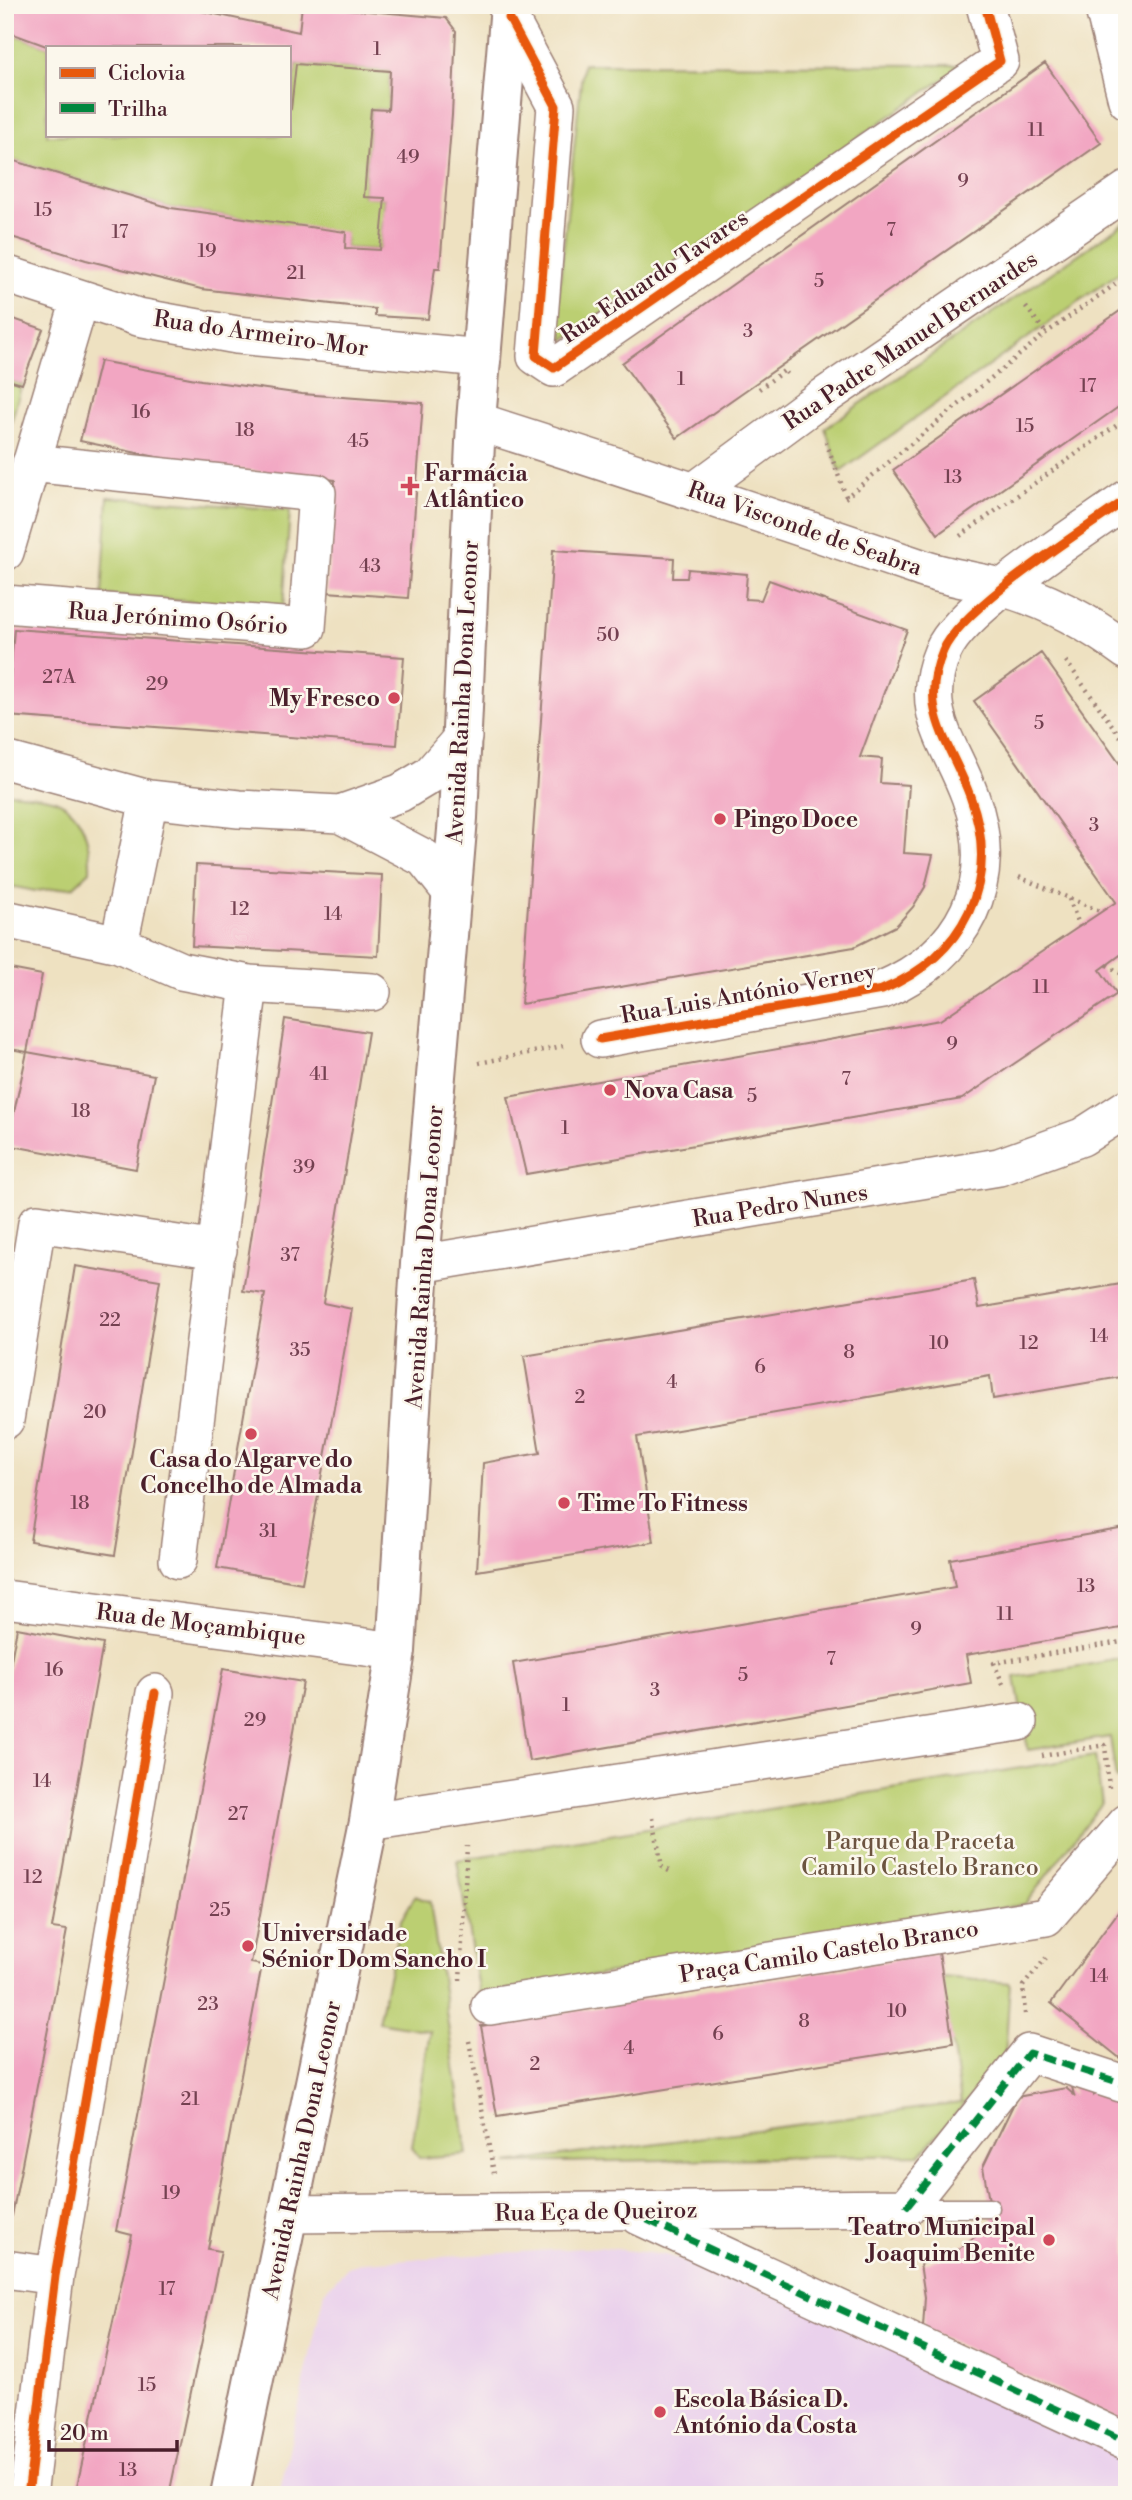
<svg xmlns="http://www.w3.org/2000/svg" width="1132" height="2500" font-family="'Libre Bodoni',serif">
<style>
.built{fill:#ead1ec}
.green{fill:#bbcf72;stroke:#82774e;stroke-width:2}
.building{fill:#f2a6c2}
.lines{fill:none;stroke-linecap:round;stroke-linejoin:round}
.lane-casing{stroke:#9c8076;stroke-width:21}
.street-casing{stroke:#9c8076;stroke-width:40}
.secondary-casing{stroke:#9c8076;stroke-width:42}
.path{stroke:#9c8076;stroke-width:4.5;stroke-dasharray:2 5;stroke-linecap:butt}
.lane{stroke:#fff;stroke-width:18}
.street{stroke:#fff;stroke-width:37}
.secondary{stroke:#fff;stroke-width:38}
.quiet{stroke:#00873e;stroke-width:7;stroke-dasharray:14 7;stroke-linecap:butt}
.cycleway-casing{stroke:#fbf7ec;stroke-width:13}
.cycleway{stroke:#e8590c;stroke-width:9}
.poi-dot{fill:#d1495b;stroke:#fbf7ec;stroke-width:2.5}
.labels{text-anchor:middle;stroke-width:5;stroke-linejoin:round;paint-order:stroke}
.number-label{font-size:19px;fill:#744151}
.street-label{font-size:23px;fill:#4a1f2b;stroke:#fbf7ec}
.poi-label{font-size:23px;font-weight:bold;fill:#4a1f2b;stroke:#fbf7ec;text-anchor:start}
.park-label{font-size:23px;fill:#6c5440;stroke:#fbf7ec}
</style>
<rect width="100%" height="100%" fill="#fbf7ec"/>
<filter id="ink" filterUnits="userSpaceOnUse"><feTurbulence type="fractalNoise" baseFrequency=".0143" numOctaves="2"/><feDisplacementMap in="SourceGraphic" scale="14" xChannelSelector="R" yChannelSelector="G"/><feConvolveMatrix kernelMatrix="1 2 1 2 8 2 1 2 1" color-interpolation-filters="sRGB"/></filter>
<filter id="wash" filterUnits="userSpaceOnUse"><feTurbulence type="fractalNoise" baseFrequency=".00686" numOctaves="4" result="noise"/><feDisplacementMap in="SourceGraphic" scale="28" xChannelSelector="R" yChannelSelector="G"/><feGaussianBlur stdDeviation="1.57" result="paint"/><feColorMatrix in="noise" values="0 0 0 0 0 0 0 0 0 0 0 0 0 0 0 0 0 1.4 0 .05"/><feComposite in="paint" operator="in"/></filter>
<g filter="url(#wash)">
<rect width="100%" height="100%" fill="#eee1c1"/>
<path class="built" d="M598 2247 666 2255 769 2293 1127 2460V2495H279L324 2292 348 2267 364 2262Z"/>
<path class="green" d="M5 31 49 47 47 135H289V108H292L296 64 390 71 388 110 371 109 364 196 385 198 380 250 345 248 346 233 171 208 5 158Z
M583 64 964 65 553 347Z
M1127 221V267L840 472 825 428Z
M5 379 22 384 5 444Z
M108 497 290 510 283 608 102 595Z
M5 792C21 795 41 795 55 800 84 811 91 845 90 871L73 887 35 891 5 885Z
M1127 1658V1778L1116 1779 1110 1737 1028 1750 1015 1677Z
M1095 1756 1102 1803 1025 1904 479 1995 457 1860Z
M415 1896 430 1902 467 2154 419 2158 412 2147 430 2031 378 2022 401 1920Z
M942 1977 1010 1983 1005 2057 920 2155 508 2163 961 2103Z"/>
<g id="blocks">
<path class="building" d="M5 5H173L299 32 302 5 446 18 456 31 452 115 440 268H435L428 319 375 316V309L201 289 86 260 5 235V158L171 208 346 232 345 248 380 250 385 198 364 197 371 109 388 110 390 71 296 64 291 109 289 108V47H49L5 31Z
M1045 63 1101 143 677 438 622 363Z
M1127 306V401L938 534 893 470Z
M5 316 43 329 22 384 5 379Z
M100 361 201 380 302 394 423 403 408 598 327 592 335 480 185 463 80 441Z
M553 550 674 558 673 578H687L688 569 747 574 745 599 761 600 769 580 907 630 860 757 882 759 880 783 909 785 904 853 933 855 925 887 913 907 896 926 854 947 521 1004Z
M14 629 404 657 397 745 7 716Z
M1041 653 1127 774V950L1100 970 1117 994 962 1099 526 1174 508 1097 940 1020 1116 902 974 701Z
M196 865 382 875 378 956 192 946Z
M5 968 42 975 27 1052 5 1048Z
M285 1019 368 1032 323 1303 352 1309 302 1583 217 1568 265 1294 243 1291Z
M27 1052 154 1075 136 1169 7 1145Z
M75 1266 160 1280 115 1555 30 1541Z
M974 1280 979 1308 1127 1283V1376L993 1399 990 1376 637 1437 654 1542 477 1571 483 1463 540 1453 524 1356Z
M1125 1528 1127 1627 966 1655 971 1683 529 1761 513 1663 955 1587 950 1559Z
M17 1628 103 1644 52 1928 67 1930 12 2216 5 2215V1693Z
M223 1669 303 1682 251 1963 262 1965 208 2249 221 2251 169 2495H75L132 2235 116 2231Z
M1127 1900V2064L1051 2003Z
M939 1953 953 2043 497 2116 481 2026Z
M1093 2083 1094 2095 1102 2086 1127 2095V2423L923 2328 925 2297 920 2264 949 2256 993 2223 983 2167 1017 2097 1066 2088 1074 2095 1072 2087Z"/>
</g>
</g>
<g filter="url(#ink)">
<use href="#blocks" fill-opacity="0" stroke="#9c8076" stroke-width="2"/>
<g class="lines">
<defs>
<path id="lane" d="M906 2208H990"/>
<path id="street" d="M1103 5 1127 100
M509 18 556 106 536 356 554 368 1000 61 985 5
M5 274 138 317 237 335 482 358
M476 421C624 468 771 517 918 567 944 577 973 580 1000 587 1047 599 1088 622 1127 651
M695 491 809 407 1127 190
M5 552 80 300
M5 604 307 628 317 493 31 463
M5 760 149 799 239 809 340 814 424 858 452 893
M340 814 400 793 430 775 463 737
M5 919 119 944 181 971 249 984 372 992
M119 944 149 799
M600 1039 882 990C964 955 1002 882 970 796 950 741 917 712 943 651 961 607 1084 530 1127 499
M420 1264 999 1167 1082 1137 1127 1108
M5 1420 37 1223 218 1250
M178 1560 249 984
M5 1599 396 1651
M369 1821 1019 1722
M490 2006 1046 1917 1127 1823
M287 2214 906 2208 1029 2053 1127 2085
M639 2216 1127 2442
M5 2269 55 2276
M28 2495 55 2276 155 1693"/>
<path id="secondary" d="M230 2495 369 1821 396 1651 420 1264 458 818 476 421 510 5"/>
</defs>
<use href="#lane" class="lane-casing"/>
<use href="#street" class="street-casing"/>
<use href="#secondary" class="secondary-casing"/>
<path class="path" d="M1026 307 1046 333
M759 389 785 370 787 374
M826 442 847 499
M845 498 1046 333 1127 276
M960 536 1127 418
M1066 661 1127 746
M1019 877 1102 912
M1069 899 1080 927
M1107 965 1127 977
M479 1063 563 1046
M1003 1684 994 1663 1127 1641
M1042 1756 1105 1745 1109 1788
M653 1818 662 1867 671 1872
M460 1980 467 1846
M1025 2014 1023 1986 1046 1958
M469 2041 494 2173"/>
<use href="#lane" class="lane"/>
<use href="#street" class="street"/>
<use href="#secondary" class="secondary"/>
<path class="quiet" d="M906 2208 1029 2053 1127 2085
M628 2211 1127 2442"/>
<defs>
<path id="cycleway" d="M509 18 556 106 536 356 554 368 1000 61 985 5
M600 1039 882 990C964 955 1002 882 970 796 950 741 917 712 943 651 961 607 1084 530 1127 499
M28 2495 55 2276 155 1693"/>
</defs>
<use href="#cycleway" class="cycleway-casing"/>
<use href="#cycleway" class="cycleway"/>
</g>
</g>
<g class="poi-dot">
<path d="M406.5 475.5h7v7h7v7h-7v7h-7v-7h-7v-7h7z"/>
<circle cx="394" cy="698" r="7"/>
<circle cx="720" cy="819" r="7"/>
<circle cx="610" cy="1090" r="7"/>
<circle cx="251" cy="1434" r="7"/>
<circle cx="564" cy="1503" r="7"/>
<circle cx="248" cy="1946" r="7"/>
<circle cx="1049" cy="2240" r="7"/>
<circle cx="660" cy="2412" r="7"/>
</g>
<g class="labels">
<g class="number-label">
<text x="377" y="55">1</text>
<text x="1036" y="136">11</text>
<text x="408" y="163">49</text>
<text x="963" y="187">9</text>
<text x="43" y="216">15</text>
<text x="891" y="236">7</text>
<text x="120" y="238">17</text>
<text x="207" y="257">19</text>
<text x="296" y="279">21</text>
<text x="819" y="287">5</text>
<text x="748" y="337">3</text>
<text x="681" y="385">1</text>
<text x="1088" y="392">17</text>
<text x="141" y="418">16</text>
<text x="1025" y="432">15</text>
<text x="245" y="436">18</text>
<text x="358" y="447">45</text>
<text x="953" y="483">13</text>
<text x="370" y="572">43</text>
<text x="608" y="641">50</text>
<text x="59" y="683">27A</text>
<text x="157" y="690">29</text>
<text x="1039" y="729">5</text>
<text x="1094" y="831">3</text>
<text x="240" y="915">12</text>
<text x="333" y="920">14</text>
<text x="1041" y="993">11</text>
<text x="952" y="1050">9</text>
<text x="319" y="1080">41</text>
<text x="846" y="1085">7</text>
<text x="752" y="1102">5</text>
<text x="81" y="1117">18</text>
<text x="565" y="1134">1</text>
<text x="304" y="1173">39</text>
<text x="290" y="1261">37</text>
<text x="110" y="1326">22</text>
<text x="1099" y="1342">14</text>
<text x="939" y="1349">10</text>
<text x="1029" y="1349">12</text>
<text x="300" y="1356">35</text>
<text x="849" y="1358">8</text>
<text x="760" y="1373">6</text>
<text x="672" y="1388">4</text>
<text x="580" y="1403">2</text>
<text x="95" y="1418">20</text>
<text x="80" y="1509">18</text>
<text x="268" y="1537">31</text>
<text x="1086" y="1592">13</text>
<text x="1005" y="1620">11</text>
<text x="916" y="1635">9</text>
<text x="831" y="1665">7</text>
<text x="54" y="1676">16</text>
<text x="743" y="1681">5</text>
<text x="655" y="1696">3</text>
<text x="566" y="1711">1</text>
<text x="255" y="1726">29</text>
<text x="42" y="1787">14</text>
<text x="238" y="1820">27</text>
<text x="33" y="1883">12</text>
<text x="220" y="1916">25</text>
<text x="1099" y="1982">14</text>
<text x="208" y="2010">23</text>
<text x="897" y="2017">10</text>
<text x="804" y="2027">8</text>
<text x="718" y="2040">6</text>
<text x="629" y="2054">4</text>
<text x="535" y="2070">2</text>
<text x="190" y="2105">21</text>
<text x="171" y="2199">19</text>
<text x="167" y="2295">17</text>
<text x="147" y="2391">15</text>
<text x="128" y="2476">13</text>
</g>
<g class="street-label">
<text transform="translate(654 276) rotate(-34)" y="8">Rua Eduardo Tavares</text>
<text transform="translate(261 333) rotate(8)" y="8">Rua do Armeiro-Mor</text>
<text transform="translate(910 340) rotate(-34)" y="8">Rua Padre Manuel Bernardes</text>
<text transform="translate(805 528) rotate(19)" y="8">Rua Visconde de Seabra</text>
<text transform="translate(178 618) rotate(4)" y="8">Rua Jerónimo Osório</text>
<text transform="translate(462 692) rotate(-87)" y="8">Avenida Rainha Dona Leonor</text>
<text transform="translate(748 993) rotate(-10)" y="8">Rua Luis António Verney</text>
<text transform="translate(780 1205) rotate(-9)" y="8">Rua Pedro Nunes</text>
<text transform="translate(424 1257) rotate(-86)" y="8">Avenida Rainha Dona Leonor</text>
<text transform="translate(201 1624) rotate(7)" y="8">Rua de Moçambique</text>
<text transform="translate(829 1951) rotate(-9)" y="8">Praça Camilo Castelo Branco</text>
<text transform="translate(301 2150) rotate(-78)" y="8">Avenida Rainha Dona Leonor</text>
<text transform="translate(596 2211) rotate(-1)" y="8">Rua Eça de Queiroz</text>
</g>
<g class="poi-label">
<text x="424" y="481">Farmácia<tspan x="424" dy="26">Atlântico</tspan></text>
<text x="380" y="706" text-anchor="end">My Fresco</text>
<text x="734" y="827">Pingo Doce</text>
<text x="624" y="1098">Nova Casa</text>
<text x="251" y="1467" text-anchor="middle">Casa do Algarve do<tspan x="251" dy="26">Concelho de Almada</tspan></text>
<text x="578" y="1511">Time To Fitness</text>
<text x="262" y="1941">Universidade<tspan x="262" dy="26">Sénior Dom Sancho I</tspan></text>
<text x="1035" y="2235" text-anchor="end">Teatro Municipal<tspan x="1035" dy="26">Joaquim Benite</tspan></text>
<text x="674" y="2407">Escola Básica D.<tspan x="674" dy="26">António da Costa</tspan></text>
</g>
<g class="park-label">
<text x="920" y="1849">Parque da Praceta<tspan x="920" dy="26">Camilo Castelo Branco</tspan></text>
</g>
</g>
<rect width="1132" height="2500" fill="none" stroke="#fbf7ec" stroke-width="28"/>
<rect x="46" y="46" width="245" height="91" fill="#fbf7ec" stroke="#b4a19f" stroke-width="2"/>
<rect x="60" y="68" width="35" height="10" fill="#e8590c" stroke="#b4a19f" stroke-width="2"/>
<text x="108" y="80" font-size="21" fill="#4a1f2b">Ciclovia</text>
<rect x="60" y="103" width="35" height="10" fill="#00873e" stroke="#b4a19f" stroke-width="2"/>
<text x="108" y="116" font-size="21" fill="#4a1f2b">Trilha</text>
<path d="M49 2440v10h128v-10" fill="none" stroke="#4a1f2b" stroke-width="3.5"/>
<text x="60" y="2440" font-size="21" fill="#4a1f2b" stroke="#fbf7ec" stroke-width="5" paint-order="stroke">20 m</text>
</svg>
